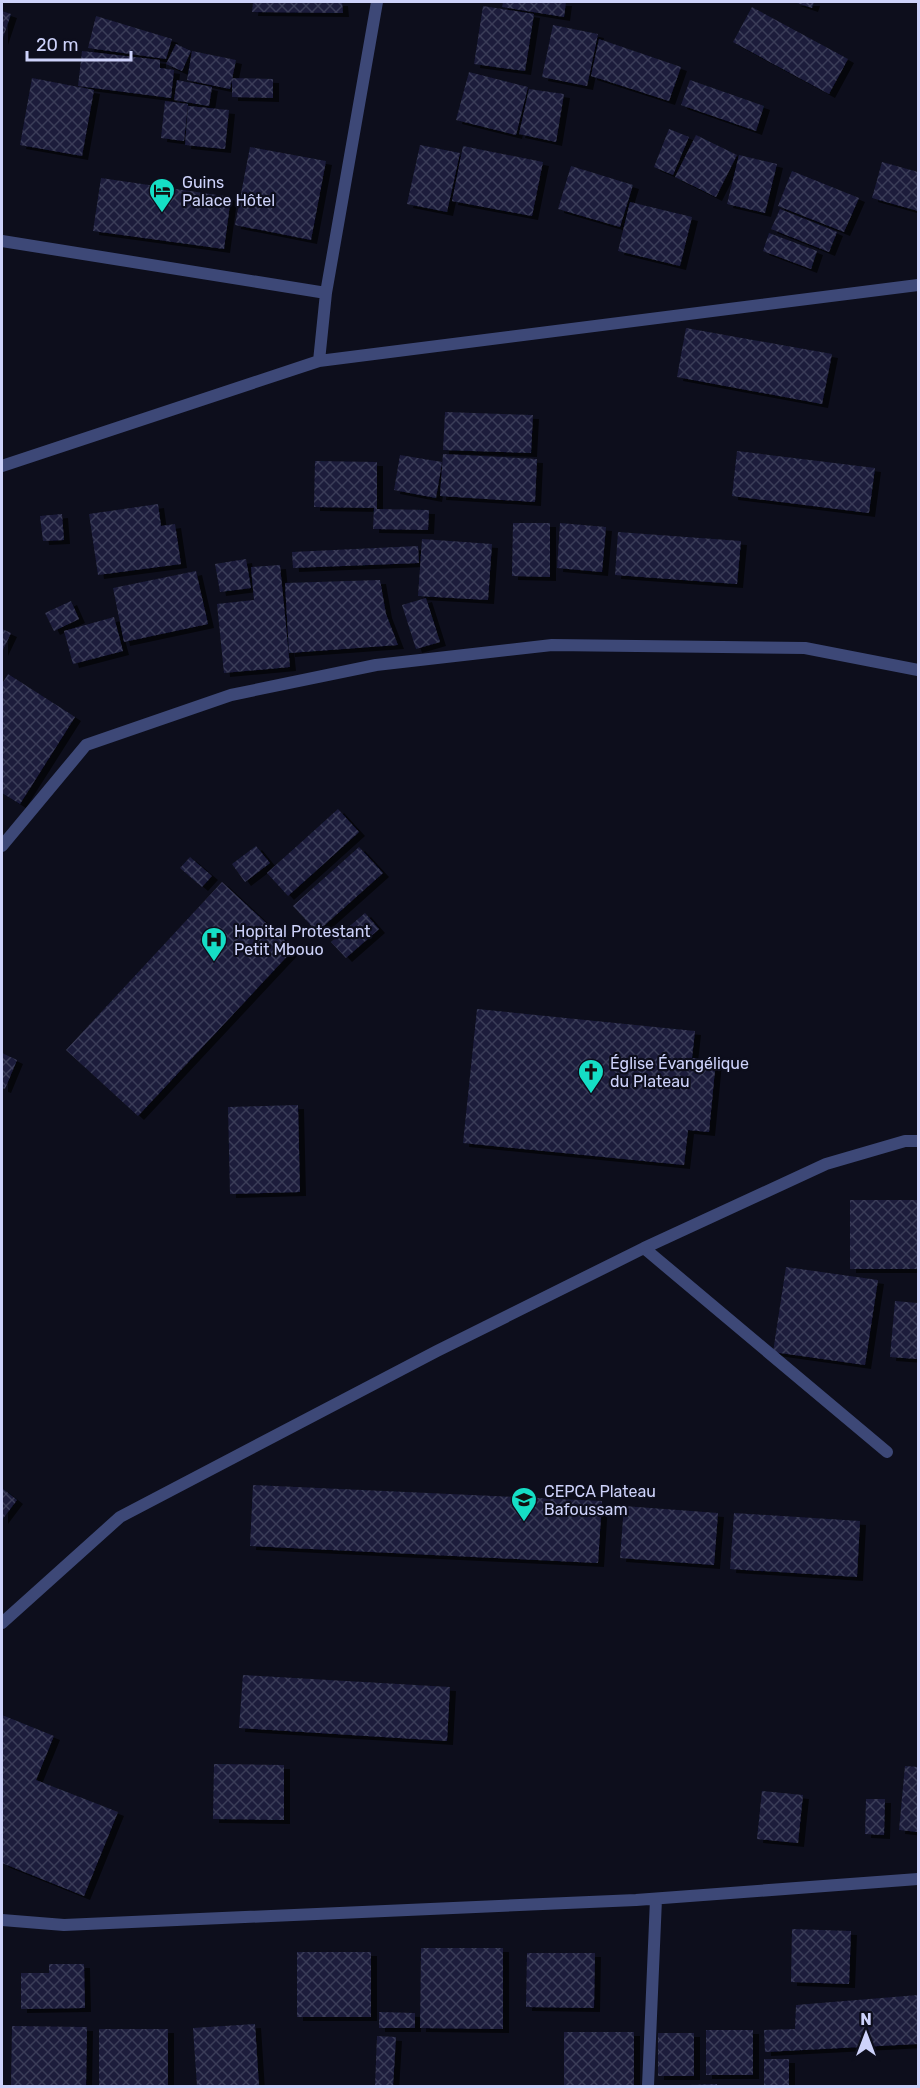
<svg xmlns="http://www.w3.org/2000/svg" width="920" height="2088" font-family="Rubik,sans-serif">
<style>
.building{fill:url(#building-cross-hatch);filter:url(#shadow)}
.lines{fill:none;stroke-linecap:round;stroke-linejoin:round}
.service{stroke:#3d4877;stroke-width:12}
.minor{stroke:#3d4877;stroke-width:12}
.labels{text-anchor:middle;stroke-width:4.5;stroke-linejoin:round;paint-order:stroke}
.poi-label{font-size:16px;fill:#cdd2fa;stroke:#0d0e1c;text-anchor:start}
</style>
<defs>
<pattern id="building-cross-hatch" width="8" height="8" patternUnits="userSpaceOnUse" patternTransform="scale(1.5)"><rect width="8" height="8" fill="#1b1c3b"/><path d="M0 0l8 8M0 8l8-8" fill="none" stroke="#3b3c58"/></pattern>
<filter id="shadow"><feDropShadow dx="6" dy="4" stdDeviation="0" flood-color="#0009"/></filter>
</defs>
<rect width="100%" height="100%" fill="#0d0e1c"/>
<path class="building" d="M253 2H342L343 13 252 12Z
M503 2H566L564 17 502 7Z
M794 2H814L812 8Z
M483 6 534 14 525 71 474 64Z
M752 7 848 59 829 94 733 42Z
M2 11 11 14 2 41Z
M96 16 172 39 166 59 88 48Z
M553 25 598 34 587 86 542 77Z
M599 39 681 67 669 101 591 76Z
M176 44 191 51 182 71 166 64Z
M82 51 160 60V68L174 70 171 98 78 86Z
M192 51 236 60 230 89 187 80Z
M469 72 528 87 516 135 456 120Z
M32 78 94 90 82 156 20 145Z
M232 78 273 79V98L232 97Z
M177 80 212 87 209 106 174 100Z
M690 80 764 106 756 131 681 105Z
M529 89 564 94 556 142 519 134Z
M165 101 188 104 184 141 161 138Z
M188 106 229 110 225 149 185 145Z
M669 129 689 137 673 175 654 167Z
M696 135 737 155 716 197 675 177Z
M420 145 460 153 447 212 407 204Z
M463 146 543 162 532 216 452 201Z
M250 147 326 161 311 240 235 225Z
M739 155 777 164 765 213 727 204Z
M882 162 918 172V211L872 198Z
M571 166 633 185 620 227 558 209Z
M792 171 859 198 844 232 778 206Z
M101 178 231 197 224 249 93 231Z
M630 202 692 217 680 266 618 251Z
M780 209 837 232 829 252 771 229Z
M769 233 817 251 811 269 763 251Z
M686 328 832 354 822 404 677 377Z
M445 412 533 415 531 453 443 450Z
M737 451 875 468 869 513 732 496Z
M443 454 537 459 535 502 440 496Z
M400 455 442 462 436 498 394 490Z
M315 461 377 462V509L429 510 428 530 373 529 374 508 314 507Z
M158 504 161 526 175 524 181 564 98 575 89 514Z
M62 514 64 540 43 541 40 516Z
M513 523H550V577L512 576Z
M560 523 606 527 602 572 557 568Z
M618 532 741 541 737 584 615 575Z
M422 539 492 544 488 600 418 596Z
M418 546 419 563 293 568 292 552Z
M246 559 251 588 220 592 215 564Z
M280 565 290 667 224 673 217 604 254 600 251 567Z
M196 571 208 624 124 642 113 588Z
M380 580 386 614 398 645 289 653 285 583Z
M426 598 440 642 416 649 402 605Z
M71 601 79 619 54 631 45 613Z
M114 617 123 651 73 664 64 631Z
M2 629 11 633 2 652Z
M8 674 75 717 20 804 2 793V684Z
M338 809 359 832 288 896 267 873Z
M256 846 270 863 245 882 232 864Z
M359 847 383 873 317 932 293 906Z
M190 857 212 876 202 887 180 868Z
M222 882 294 949 138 1116 66 1050Z
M365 913 379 929 346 958 331 942Z
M477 1009 695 1031 692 1058 716 1060 709 1132 688 1130 684 1165 463 1143Z
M2 1053 17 1060 5 1089 2 1088Z
M298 1105 300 1192 230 1194 228 1107Z
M850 1200H918V1269H850Z
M786 1267 878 1280 865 1365 773 1352Z
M895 1301 918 1303 917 1359 890 1357Z
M253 1485 602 1501 598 1563 250 1546Z
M2 1488 17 1500 2 1520Z
M624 1506 718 1513 714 1565 620 1558Z
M734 1513 860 1521 857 1577 730 1569Z
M243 1675 450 1687 447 1741 239 1728Z
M2 1715 54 1736 36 1780 118 1812 84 1896 2 1863Z
M214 1764 284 1765V1820L213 1819Z
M905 1766 918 1767V1832L899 1830Z
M762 1791 803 1795 798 1843 757 1839Z
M866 1799H885L884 1835 865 1834Z
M792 1929 851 1931 849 1984 791 1982Z
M421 1948H503V2029L420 2028Z
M297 1952H371V2017H297Z
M527 1953H595L594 2008 526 2007Z
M49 1964H84L85 2008 21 2009V1973H49Z
M918 1995V2044L765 2052 764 2030 795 2029 796 2005Z
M379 2012 415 2013V2028H379Z
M255 2024 259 2086H197L193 2028Z
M12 2026 87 2027 86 2086H11Z
M99 2029H168V2086H99Z
M706 2030H753V2075H706Z
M564 2032H634V2086H564Z
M658 2033H694V2076H658Z
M377 2036 396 2037 393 2086H375Z
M764 2059H789V2086H764Z
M717 2084V2086H689V2085Z"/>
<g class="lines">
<path class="service" d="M644 1248 887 1452
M2 1623 120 1517 437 1351 644 1248 826 1164 905 1141H918"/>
<path class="minor" d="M2 241 326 293
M319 361 326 293 377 2
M2 466 319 361 918 285
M2 846 86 745 231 695 376 665 552 645 805 648 918 670
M2 1920 64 1925 636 1900 918 1879
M648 2086 656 1899"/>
</g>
<defs>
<symbol id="hotel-pin" viewBox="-11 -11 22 30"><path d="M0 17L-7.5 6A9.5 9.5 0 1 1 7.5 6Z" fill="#15dec5" stroke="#0d0e1c"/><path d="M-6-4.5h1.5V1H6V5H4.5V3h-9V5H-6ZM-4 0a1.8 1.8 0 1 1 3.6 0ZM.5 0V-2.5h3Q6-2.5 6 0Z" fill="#111"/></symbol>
<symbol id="hospital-pin" viewBox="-11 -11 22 30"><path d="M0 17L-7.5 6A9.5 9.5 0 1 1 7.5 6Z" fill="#15dec5" stroke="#0d0e1c"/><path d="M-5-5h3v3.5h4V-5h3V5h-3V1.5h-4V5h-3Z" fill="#111"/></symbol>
<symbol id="church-pin" viewBox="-11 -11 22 30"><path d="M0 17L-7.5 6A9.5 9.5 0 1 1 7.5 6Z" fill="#15dec5" stroke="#0d0e1c"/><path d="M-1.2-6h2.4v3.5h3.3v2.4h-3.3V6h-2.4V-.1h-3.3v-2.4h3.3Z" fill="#111"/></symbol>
<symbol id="school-pin" viewBox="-11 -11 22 30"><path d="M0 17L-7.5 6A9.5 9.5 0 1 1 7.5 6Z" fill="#15dec5" stroke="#0d0e1c"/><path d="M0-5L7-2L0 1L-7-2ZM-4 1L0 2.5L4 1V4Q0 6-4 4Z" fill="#111"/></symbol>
</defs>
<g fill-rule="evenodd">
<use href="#hotel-pin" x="147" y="176" width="30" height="40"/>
<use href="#hospital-pin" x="199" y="925" width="30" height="40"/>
<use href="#church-pin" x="576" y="1057" width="30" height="40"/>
<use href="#school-pin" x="509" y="1485" width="30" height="40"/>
</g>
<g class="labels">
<g class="poi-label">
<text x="182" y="188">Guins<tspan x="182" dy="18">Palace Hôtel</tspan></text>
<text x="234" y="937">Hopital Protestant<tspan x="234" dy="18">Petit Mbouo</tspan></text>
<text x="610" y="1069">Église Évangélique<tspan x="610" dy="18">du Plateau</tspan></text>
<text x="544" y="1497">CEPCA Plateau<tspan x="544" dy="18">Bafoussam</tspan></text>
</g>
</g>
<rect width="920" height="2088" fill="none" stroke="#cdd2fa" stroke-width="6"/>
<g transform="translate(866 2034)" stroke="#0d0e1c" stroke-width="4.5" paint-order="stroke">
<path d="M0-4.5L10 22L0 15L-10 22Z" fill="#cdd2fa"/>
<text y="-9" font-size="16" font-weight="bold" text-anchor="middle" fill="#cdd2fa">N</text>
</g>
<path d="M27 51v9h104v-9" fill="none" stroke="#cdd2fa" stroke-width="3"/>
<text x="36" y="51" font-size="18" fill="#cdd2fa" stroke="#0d0e1c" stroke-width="4.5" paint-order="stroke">20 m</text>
</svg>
